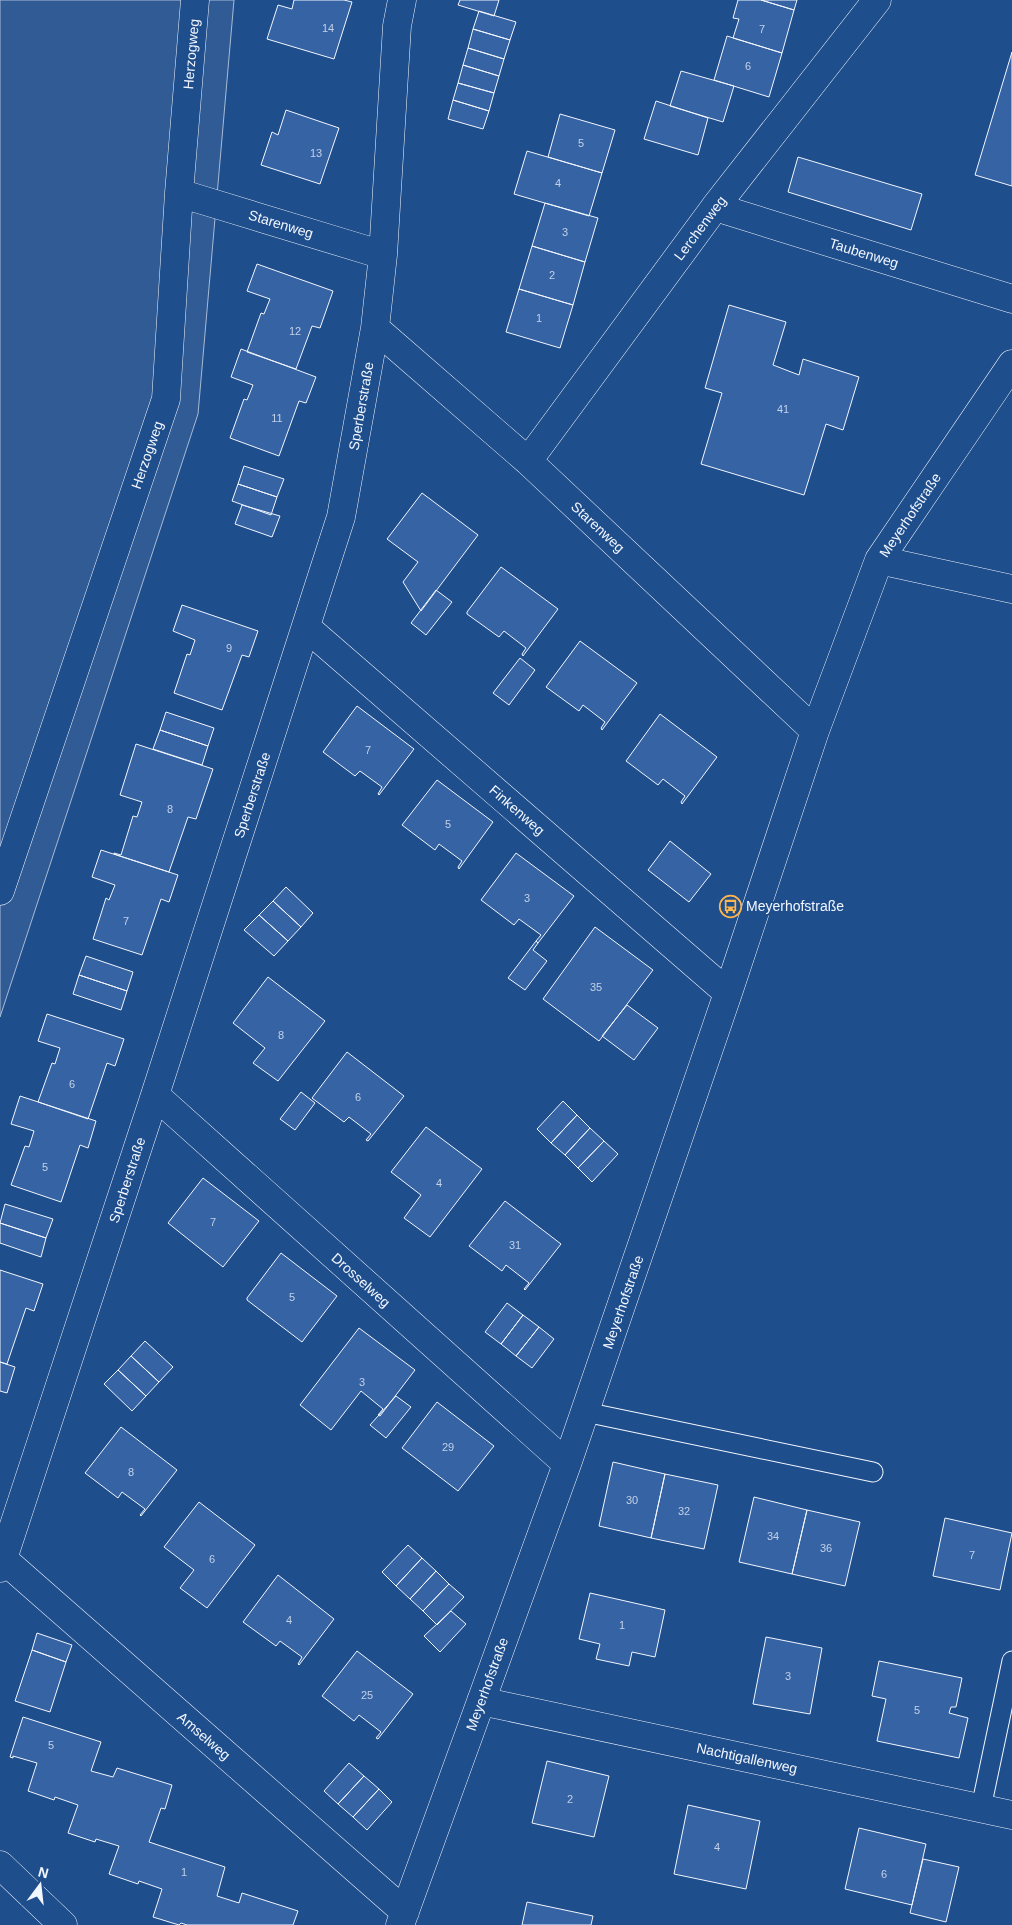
<svg xmlns="http://www.w3.org/2000/svg" width="1012" height="1925" font-family="Arial,sans-serif">
<style>
.built{fill:#305b95;stroke:#a8bbd7}
.building{fill:#3563a3;stroke:#f2f6ff}
.lines{fill:none;stroke-linecap:round;stroke-linejoin:round}
.lane-casing{stroke:#f2f6ff;stroke-width:21}
.street-casing{stroke:#f2f6ff;stroke-width:29}
.lane{stroke:#1f4e8c;stroke-width:19}
.street{stroke:#1f4e8c;stroke-width:28}
.labels{text-anchor:middle;stroke-width:4;stroke-linejoin:round;paint-order:stroke}
.number-label{font-size:11px;fill:#c3d1e8}
.street-label{font-size:14px;fill:#f2f6ff;stroke:#1f4e8c}
.poi-label{font-size:14px;fill:#f2f6ff;stroke:#1f4e8c;text-anchor:start}
</style>
<rect width="100%" height="100%" fill="#1f4e8c"/>
<path class="built" d="M0 0H234L198 414 0 1017Z"/>
<path class="building" d="M294 0H344L352 2 334 59 267 39 278 5 292 9Z
M460 0H499L494 16 458 5Z
M738 0H761L794 10 782 53 733 38 739 19 733 18Z
M761 0H797L794 10Z
M479 11 516 22 510 40 473 29Z
M473 29 510 40 504 59 468 48Z
M727 36 782 53 769 97 714 80Z
M468 48 504 59 499 76 463 65Z
M1012 52V186L975 175Z
M463 65 499 76 494 93 458 83Z
M681 71 734 86 723 122 670 106Z
M458 83 494 93 489 111 453 100Z
M453 100 489 111 483 129 448 119Z
M656 101 708 118 698 155 644 139Z
M286 110 339 128 320 184 261 165 272 132 278 135Z
M560 114 615 130 602 173 548 157Z
M527 151 602 173 589 216 514 194Z
M798 157 922 194 911 230 788 192Z
M545 203 598 218 585 262 532 246Z
M532 246 585 262 573 305 519 289Z
M257 264 333 291 320 328 312 326 296 369 247 352 261 313 264 314 270 299 247 291Z
M519 289 573 305 560 348 506 332Z
M729 305 786 322 773 365 799 375 803 359 859 377 843 430 826 424 804 495 701 464 722 393 705 388Z
M241 349 316 377 306 403 299 401 279 456 230 438 244 399 247 400 253 385 231 377Z
M244 466 284 479 277 497 238 484Z
M238 484 277 497 271 515 232 501Z
M422 493 478 535 421 611 403 582 418 562 387 539Z
M242 505 280 516 272 537 235 524Z
M501 567 558 609 523 656 522 654 526 648 504 631 499 637 467 614V612Z
M436 590 452 602 426 635 411 623Z
M182 605 258 631 249 657 242 655 222 710 174 693 187 654 190 655 195 640 173 631Z
M580 641 637 683 602 730 601 728 605 722 583 705 579 711 546 687Z
M520 658 535 670 509 705 493 693Z
M357 706 414 749 379 795 378 794 382 787 360 771 355 776 323 752Z
M166 712 214 728 208 746 160 730Z
M660 714 717 757 682 804 681 802 685 796 663 779 658 785 626 761Z
M160 730 208 746 202 765 153 749Z
M136 744 213 769 196 819 188 817 169 872 114 854V853L121 855 133 816 137 817 142 802 120 795Z
M437 780 493 822 459 869 458 867 462 861 439 844 435 850 402 825Z
M670 841 711 874 689 902 648 870Z
M101 850 178 875 169 902 161 899 142 955 93 939 106 898 109 900 115 885 92 877Z
M516 853 574 896 538 943 536 941 541 935 519 919 514 925 481 900Z
M286 887 313 913 301 927 273 901Z
M273 901 301 927 288 941 259 915Z
M259 915 288 941 274 956 244 930Z
M595 927 653 970 599 1041 543 999Z
M536 941 538 943 533 950 547 961 525 990 508 978Z
M86 956 133 972 127 991 79 975Z
M79 975 127 991 121 1010 73 994Z
M268 977 325 1021 278 1081 253 1063 265 1048 233 1023Z
M627 1005 658 1028 634 1060 602 1036Z
M47 1014 124 1039 115 1066 107 1063 88 1119 38 1102 52 1063 55 1064 60 1048 38 1041Z
M347 1052 404 1096 368 1141 366 1140 371 1134 349 1117 344 1122 312 1098Z
M301 1092 315 1103 295 1130 280 1119Z
M20 1096 96 1121 88 1148 80 1145 61 1202 11 1185 25 1146 29 1147 34 1131 11 1124Z
M563 1101 577 1115 551 1143 537 1129Z
M577 1115 590 1128 565 1155 551 1143Z
M426 1127 482 1169 430 1237 404 1218 421 1195 391 1172Z
M590 1128 604 1141 578 1168 565 1155Z
M604 1141 618 1154 592 1182 578 1168Z
M203 1178 259 1221 223 1267 168 1223Z
M505 1201 561 1244 525 1290 524 1289 529 1283 506 1265 502 1271 469 1246Z
M5 1204 53 1219 46 1238 0 1223Z
M0 1223 46 1238 41 1257 0 1243Z
M281 1253 337 1296 302 1342 247 1300V1298Z
M0 1270 43 1284 34 1311 26 1308 7 1364 0 1362Z
M507 1303 523 1315 501 1344 485 1332Z
M523 1315 539 1327 516 1356 501 1344Z
M539 1327 554 1339 532 1368 516 1356Z
M359 1328 415 1370 380 1416 378 1415 383 1409 361 1391 331 1430 300 1405Z
M145 1341 173 1367 159 1382 131 1356Z
M131 1356 159 1382 146 1396 118 1370Z
M0 1362 15 1367 7 1393 0 1391Z
M118 1370 146 1396 132 1411 104 1384Z
M396 1396 411 1407 386 1438 370 1425Z
M437 1402 494 1446 458 1491 402 1448Z
M121 1427 177 1470 141 1516 140 1515 145 1509 122 1492 118 1498 85 1473Z
M613 1462 665 1474 651 1538 599 1526Z
M665 1474 718 1485 704 1549 651 1538Z
M754 1497 807 1510 792 1574 739 1562Z
M199 1502 255 1545 207 1608 180 1588 194 1570 164 1547Z
M807 1510 860 1522 845 1586 792 1574Z
M945 1518 1012 1533 1000 1590 933 1576Z
M408 1545 422 1558 396 1586 382 1572Z
M422 1558 436 1571 410 1599 396 1586Z
M436 1571 449 1584 423 1611 410 1599Z
M278 1575 334 1619 299 1665 298 1664 302 1657 280 1641 276 1646 243 1622Z
M449 1584 464 1597 437 1625 423 1611Z
M590 1593 665 1610 655 1657 632 1652 629 1666 596 1659 600 1644 579 1639Z
M451 1611 466 1624 440 1652 424 1636Z
M37 1633 72 1645 66 1662 32 1650Z
M766 1637 822 1648 810 1714 753 1704Z
M32 1650 66 1662 50 1712 15 1701Z
M357 1651 413 1694 378 1739 376 1738 381 1732 359 1715 354 1721 322 1696Z
M879 1661 962 1678 956 1707H951L949 1713 968 1718 959 1758 877 1741 886 1699 872 1696Z
M23 1717 101 1742 91 1771 113 1777 117 1768 172 1785 165 1809 161 1808 149 1842 225 1867 217 1896 239 1903 242 1893 298 1911 293 1925H187L181 1923 179 1925 153 1917 162 1889 139 1881 138 1884 109 1874 119 1846 96 1839 95 1842 68 1833 78 1805 55 1797 54 1800 28 1791 37 1763 13 1756V1758L10 1757Z
M547 1761 609 1776 594 1837 532 1823Z
M349 1763 364 1776 338 1804 324 1791Z
M364 1776 379 1789 353 1817 338 1804Z
M379 1789 392 1802 367 1830 353 1817Z
M688 1805 760 1821 746 1889 674 1874Z
M859 1828 926 1844 912 1905 845 1889Z
M923 1859 959 1867 946 1922 910 1913Z
M527 1902 593 1916 591 1925H522Z"/>
<g class="lines">
<defs>
<path id="lane" d="M585 1412 873 1472
M981 1808 1012 1661"/>
<path id="street" d="M179 193 383 255
M715 207 1012 299
M375 328 528 461 815 731
M528 461 715 207 877 0
M879 560 1012 589
M306 627 728 993
M0 891 166 399 179 193 195 0
M155 1095 567 1464
M3 1559 405 1912
M0 1568 155 1095 341 517 375 328 383 255 397 26 402 0
M481 1701 1012 1815
M0 1865 63 1925
M400 1925 567 1464 728 993 815 731 879 560 1012 364"/>
</defs>
<use href="#lane" class="lane-casing"/>
<use href="#street" class="street-casing"/>
<use href="#lane" class="lane"/>
<use href="#street" class="street"/>
</g>
<defs>
<symbol id="bus-ring" viewBox="-11 -11 22 22"><circle r="9.5" fill="#1f4e8c" stroke="#ffb74d" stroke-width="1.5"/><path d="M-5-6H5V4H4V6H2V4H-2V6H-4V4H-5ZM-3.5-4V0h7V-4ZM-3.5 1.2v1.5H-2V1.2ZM2 1.2v1.5H3.5V1.2Z" fill="#ffb74d"/></symbol>
</defs>
<g fill-rule="evenodd">
<use href="#bus-ring" x="718" y="894" width="25" height="25"/>
</g>
<g class="labels">
<g class="number-label">
<text x="328" y="32">14</text>
<text x="762" y="33">7</text>
<text x="748" y="70">6</text>
<text x="581" y="147">5</text>
<text x="316" y="157">13</text>
<text x="558" y="187">4</text>
<text x="565" y="236">3</text>
<text x="552" y="279">2</text>
<text x="539" y="322">1</text>
<text x="295" y="335">12</text>
<text x="783" y="413">41</text>
<text x="277" y="422">11</text>
<text x="229" y="652">9</text>
<text x="368" y="754">7</text>
<text x="170" y="813">8</text>
<text x="448" y="828">5</text>
<text x="527" y="902">3</text>
<text x="126" y="925">7</text>
<text x="596" y="991">35</text>
<text x="281" y="1039">8</text>
<text x="72" y="1088">6</text>
<text x="358" y="1101">6</text>
<text x="45" y="1171">5</text>
<text x="439" y="1187">4</text>
<text x="213" y="1226">7</text>
<text x="515" y="1249">31</text>
<text x="292" y="1301">5</text>
<text x="362" y="1386">3</text>
<text x="448" y="1451">29</text>
<text x="131" y="1476">8</text>
<text x="632" y="1504">30</text>
<text x="684" y="1515">32</text>
<text x="773" y="1540">34</text>
<text x="826" y="1552">36</text>
<text x="972" y="1559">7</text>
<text x="212" y="1563">6</text>
<text x="289" y="1624">4</text>
<text x="622" y="1629">1</text>
<text x="788" y="1680">3</text>
<text x="367" y="1699">25</text>
<text x="917" y="1714">5</text>
<text x="51" y="1749">5</text>
<text x="570" y="1803">2</text>
<text x="717" y="1851">4</text>
<text x="184" y="1876">1</text>
<text x="884" y="1878">6</text>
</g>
<g class="street-label">
<text transform="translate(191 54) rotate(-85)" y="5">Herzogweg</text>
<text transform="translate(281 224) rotate(17)" y="5">Starenweg</text>
<text transform="translate(700 228) rotate(-53)" y="5">Lerchenweg</text>
<text transform="translate(864 253) rotate(17)" y="5">Taubenweg</text>
<text transform="translate(361 406) rotate(-80)" y="5">Sperberstraße</text>
<text transform="translate(147 455) rotate(-71)" y="5">Herzogweg</text>
<text transform="translate(910 515) rotate(-56)" y="5">Meyerhofstraße</text>
<text transform="translate(598 527) rotate(43)" y="5">Starenweg</text>
<text transform="translate(252 795) rotate(-72)" y="5">Sperberstraße</text>
<text transform="translate(517 810) rotate(41)" y="5">Finkenweg</text>
<text transform="translate(127 1180) rotate(-72)" y="5">Sperberstraße</text>
<text transform="translate(361 1280) rotate(42)" y="5">Drosselweg</text>
<text transform="translate(623 1302) rotate(-71)" y="5">Meyerhofstraße</text>
<text transform="translate(487 1684) rotate(-70)" y="5">Meyerhofstraße</text>
<text transform="translate(204 1736) rotate(41)" y="5">Amselweg</text>
<text transform="translate(747 1758) rotate(12)" y="5">Nachtigallenweg</text>
</g>
<g class="poi-label">
<text x="746" y="911">Meyerhofstraße</text>
</g>
</g>
<g transform="translate(40 1885) rotate(15)" stroke="#1f4e8c" stroke-width="4" paint-order="stroke">
<path d="M0-4L9 19L0 12L-9 19Z" fill="#f2f6ff"/>
<text y="-8" font-size="14" font-weight="bold" text-anchor="middle" fill="#f2f6ff">N</text>
</g>
</svg>
